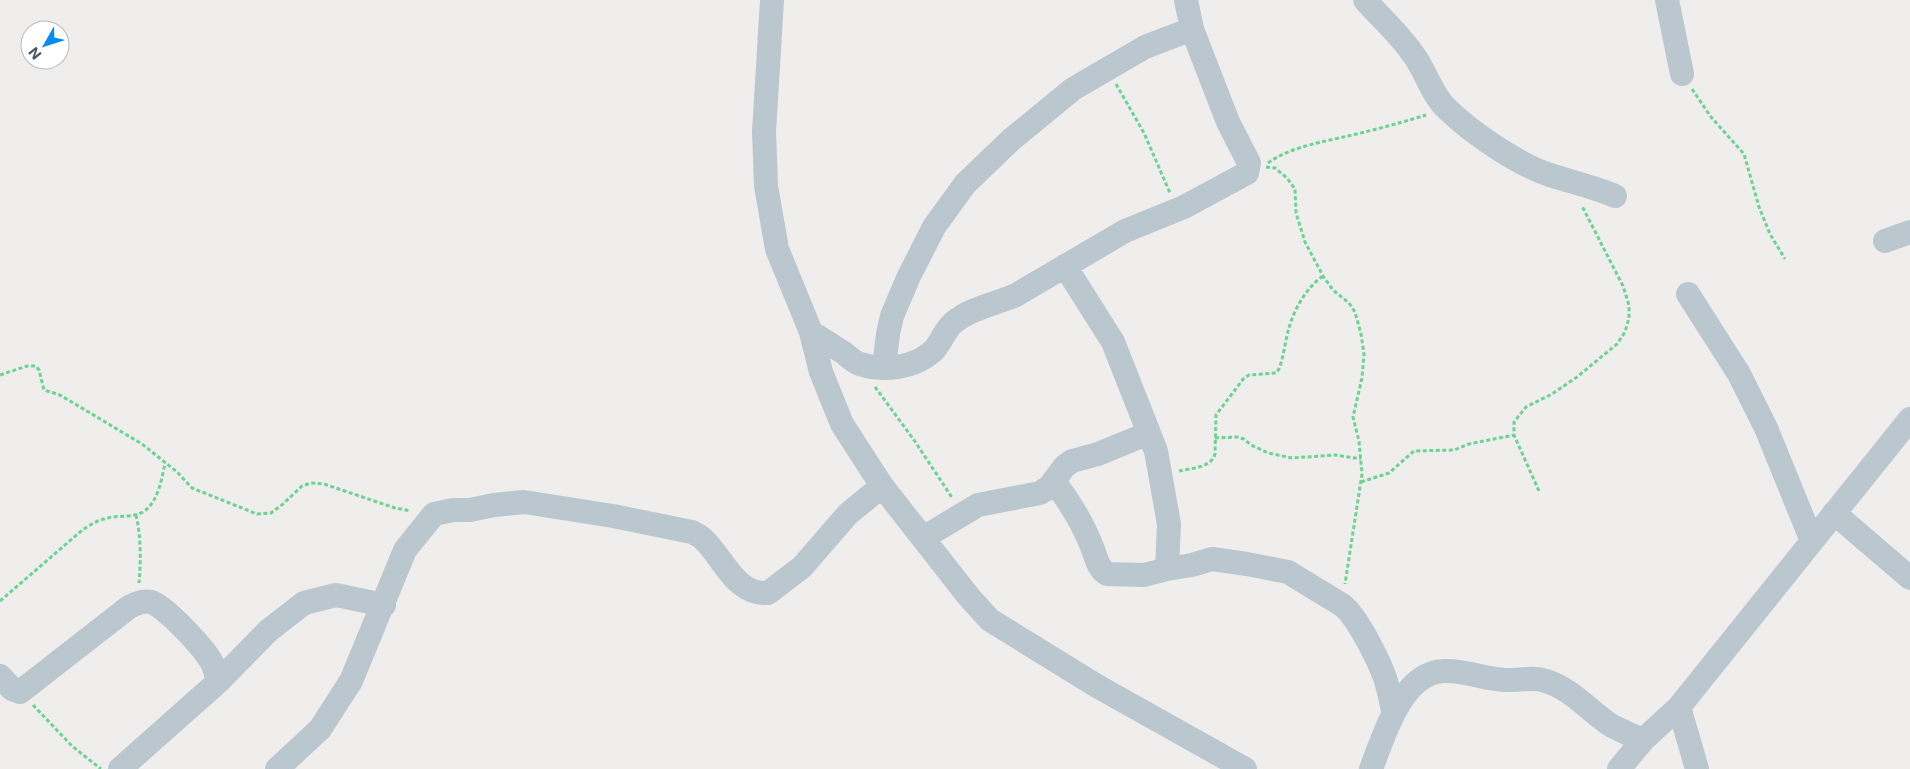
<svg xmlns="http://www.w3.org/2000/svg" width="1910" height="769" font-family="Inter,sans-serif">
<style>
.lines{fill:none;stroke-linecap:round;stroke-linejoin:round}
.path{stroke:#6bd493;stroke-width:3;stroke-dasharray:4 2.5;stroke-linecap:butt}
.minor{stroke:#bac7ce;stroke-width:24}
</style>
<rect width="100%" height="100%" fill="#f0eded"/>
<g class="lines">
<path class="path" d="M1116 84 1144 133 1170 193
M1692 89 1711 117 1744 154 1759 207 1770 234 1785 259
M1268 163C1290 147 1322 142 1348 136 1374 130 1400 123 1426 115
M1266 167 1275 168 1287 178 1295 189 1296 213 1305 242 1323 276 1333 290 1349 303 1355 312 1361 334 1364 354 1362 378 1353 417 1359 441 1362 474 1345 584
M0 375 27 366H36L39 370 44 390 60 395 142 444 177 472 192 488 257 514 271 513 283 504 302 486 311 483 324 484 395 508 411 511
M875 387 914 440 953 499
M1215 438 1237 437 1244 439 1251 445 1268 453 1292 458 1335 455 1361 459
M1179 471C1192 468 1211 468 1215 454L1216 415 1244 378 1249 375 1276 373 1279 369C1284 356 1285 341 1289 328 1294 309 1307 287 1323 276
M1361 482 1389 473 1414 451 1454 450 1469 444 1514 435
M1539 491 1514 435V422L1526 407 1552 394 1577 377 1617 344 1625 332 1629 318V305L1623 286 1582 206
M136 515C141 537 141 560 139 583
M0 601 80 532C88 526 97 520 108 518 119 515 132 518 143 512 158 503 162 478 165 463
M33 705 72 746 101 769"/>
<path class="minor" d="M772 0 764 132 766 186 777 249 811 332 821 372 842 424 882 486 969 597 990 620 1097 686 1245 769
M1365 0C1381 18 1399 34 1413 54 1426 71 1431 94 1447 109 1472 133 1517 164 1550 175 1572 182 1594 187 1615 196
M1667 0 1682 74
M1885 241 1910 232
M1065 266 1113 342 1156 451 1169 524 1167 569
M1688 294 1739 374 1766 428 1812 541
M811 332C822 339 833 346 844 353 849 357 854 362 860 364 884 372 914 368 933 351 941 343 944 331 953 323 971 308 995 304 1016 295L1125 231 1184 207 1247 173 1249 163 1228 122 1192 29 1186 0
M884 367 888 334 892 316 909 276 934 227 965 184 1012 139 1073 89 1145 47 1192 29
M1054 481C1072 506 1083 523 1094 552 1097 561 1099 569 1107 574L1144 575 1167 569 1192 565 1212 559 1247 564 1288 572 1342 605C1357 616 1380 662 1386 681 1389 691 1391 701 1393 711
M1834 513 1910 578
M923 538 978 505 1040 493 1049 487 1065 466 1072 461 1098 454 1149 433
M0 676 12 689 20 692 129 607C136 604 143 600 151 602 166 607 205 649 212 663 215 669 216 675 218 682
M120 769 218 682 268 631 304 603 336 595 384 605
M277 769 320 729 351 681 405 550 434 514 453 510H470L494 505 524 502 613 516 692 532C695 534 699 535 702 538 723 556 734 595 768 593L802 567 848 514 882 486
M1371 769C1384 736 1401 673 1444 671 1465 670 1484 679 1505 680 1518 681 1532 676 1546 681 1572 689 1590 712 1612 726 1622 731 1633 736 1643 740
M1619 769 1643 740 1679 707
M1697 769 1679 707 1910 419"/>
</g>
<g transform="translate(45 45) rotate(231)"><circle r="24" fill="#ffffff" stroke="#b4bbbe"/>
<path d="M0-4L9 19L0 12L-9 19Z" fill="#088bef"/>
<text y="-8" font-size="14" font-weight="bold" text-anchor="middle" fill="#44545c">N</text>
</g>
</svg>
